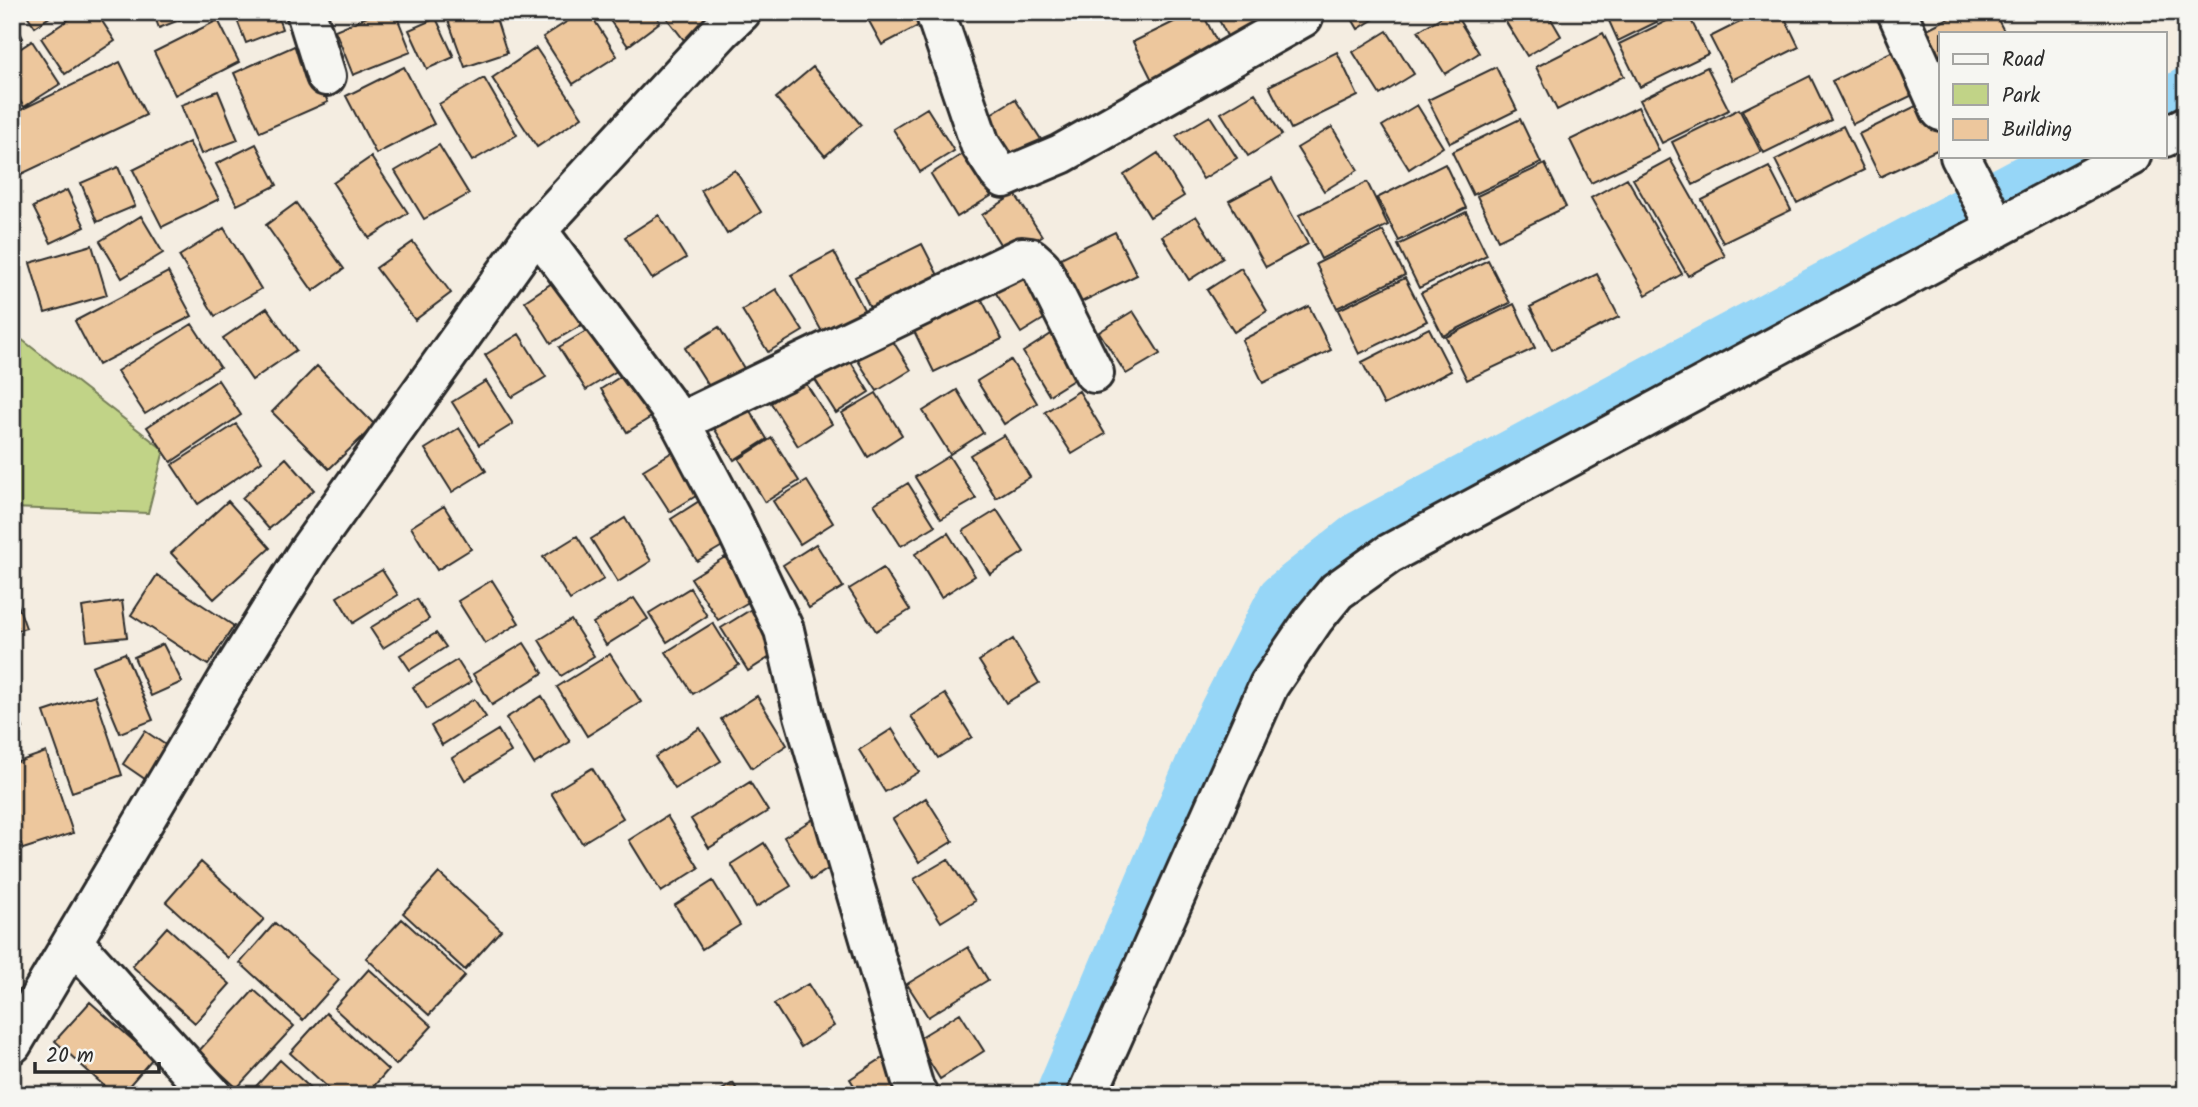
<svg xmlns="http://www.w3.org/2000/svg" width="2198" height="1107" font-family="Kalam,sans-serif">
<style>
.green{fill:#c1d387;stroke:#767f59;stroke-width:2}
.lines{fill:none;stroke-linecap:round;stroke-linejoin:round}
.canal{stroke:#96d6f7;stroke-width:44}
.building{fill:#edc79d;stroke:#2b2b2b;stroke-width:2}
.minor-casing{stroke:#2b2b2b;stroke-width:44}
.minor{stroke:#f6f6f2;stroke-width:38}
</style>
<rect width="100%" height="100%" fill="#f4ede1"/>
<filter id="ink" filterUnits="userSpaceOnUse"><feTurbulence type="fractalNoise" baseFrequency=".0143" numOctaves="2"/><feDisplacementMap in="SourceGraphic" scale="14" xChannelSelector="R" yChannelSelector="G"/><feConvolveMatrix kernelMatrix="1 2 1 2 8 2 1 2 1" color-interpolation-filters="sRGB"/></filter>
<g filter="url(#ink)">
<path class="green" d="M12 332 164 450 148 513 12 508Z"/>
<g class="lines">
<path class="canal" d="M2165 101 2186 89
M1057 1095 1213 727 1280 596 1359 533 2064 156"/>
</g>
<path class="building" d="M25 12H57L35 27Z
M80 12H96L115 41 65 74 41 38Z
M153 12H200L159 28Z
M234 12H276L282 29 246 43Z
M379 12H395L411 52 353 75 335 30Z
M461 12H494L507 53 465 67 447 17Z
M582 12H589L617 56 573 84 543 37Z
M604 12H653L660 22 628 46Z
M662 12H708L712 18 684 40Z
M864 12H918L924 23 882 45Z
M1194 12H1202L1222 52 1155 86 1133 42Z
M1215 12 1300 13 1232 46Z
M1348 12H1385L1358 29Z
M1450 12H1454L1479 53 1445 74 1418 31Z
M1503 12H1547L1561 36 1527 56 1501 14Z
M1605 12H1677L1618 41Z
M1685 12H1687L1708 54 1640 87 1619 44Z
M1760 12H1782L1799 47 1732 80 1710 37Z
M1961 12H1994L2005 33H1941V74L1921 32Z
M12 18 23 38 12 43Z
M436 18 454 57 427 69 409 30Z
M218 20 239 62 175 95 154 52Z
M1387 31 1414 74 1380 95 1353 52Z
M1603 33 1624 76 1557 110 1536 67Z
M32 41 60 84 24 107 12 89V54Z
M301 43 328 102 260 132 234 73Z
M536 48 582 117 537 147 492 78Z
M1899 48 1921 91 1853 124 1832 81Z
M1337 52 1358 96 1291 129 1269 86Z
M120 62 146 115 13 178 12 114Z
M404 67 434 124 376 154 346 96Z
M813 67 861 125 825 156 776 98Z
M1496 67 1517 110 1450 143 1428 100Z
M1707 67 1729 110 1662 143 1640 100Z
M1810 76 1831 120 1764 153 1742 110Z
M484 78 517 135 472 161 439 104Z
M218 91 238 140 201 154 181 105Z
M1255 93 1282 135 1248 156 1221 113Z
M1015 99 1042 141 1008 162 981 120Z
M1926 101 1941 130V148L1880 177 1859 134Z
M1417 105 1443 147 1409 169 1382 126Z
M1638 107 1659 151 1591 183 1570 140Z
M927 108 954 151 920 172 893 129Z
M1739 109 1761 152 1693 185 1672 142Z
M1210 116 1237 158 1203 179 1176 136Z
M1520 119 1541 163 1473 195 1452 152Z
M1843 126 1864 170 1797 203 1775 160Z
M1332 127 1358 170 1324 191 1297 148Z
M189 142 219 199 162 227 133 170Z
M256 144 277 185 237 205 216 164Z
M439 145 469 194 424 219 395 171Z
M964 153 991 196 957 217 931 174Z
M1158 153 1184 196 1150 217 1124 175Z
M371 157 408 213 369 238 333 183Z
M1670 159 1725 256 1688 276 1633 179Z
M1445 164 1466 208 1399 241 1377 198Z
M1545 164 1566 207 1498 240 1477 196Z
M118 167 135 206 97 222 81 183Z
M1769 167 1791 210 1723 243 1702 200Z
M735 170 761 212 727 234 701 190Z
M1272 178 1308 244 1266 267 1229 201Z
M1627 178 1682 274 1646 295 1591 198Z
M1367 182 1388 225 1321 259 1299 215Z
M67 190 85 227 51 243 33 207Z
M1015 194 1042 236 1008 257 982 215Z
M296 203 344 269 313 291 266 225Z
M1466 212 1487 255 1419 288 1398 245Z
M659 215 686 258 652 279 625 237Z
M141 216 163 253 122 278 100 241Z
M1196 216 1223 258 1189 280 1162 236Z
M224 228 261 289 215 316 179 256Z
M1383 231 1405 275 1337 308 1316 264Z
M1115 232 1137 275 1069 308 1048 264Z
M413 242 451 293 415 320 376 268Z
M922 244 944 287 876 320 855 277Z
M92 245 107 295 45 313 30 263Z
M834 252 869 319 827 341 791 275Z
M1488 260 1510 303 1443 336 1421 293Z
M1241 268 1267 311 1234 332 1207 290Z
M1028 269 1055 312 1021 333 994 290Z
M168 272 192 316 98 365 75 321Z
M1597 274 1619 317 1552 350 1530 307Z
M1405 278 1427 321 1359 354 1338 310Z
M558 279 585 323 551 343 525 301Z
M776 289 803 331 768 352 742 310Z
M980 296 1002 339 934 372 913 329Z
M1514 304 1535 348 1467 380 1446 337Z
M1309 306 1331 350 1263 383 1242 340Z
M267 308 296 350 252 380 223 338Z
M1133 311 1160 354 1126 374 1099 332Z
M192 324 220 367 145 414 117 371Z
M593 327 620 369 586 390 559 347Z
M719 327 745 370 712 391 685 348Z
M884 327 911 370 877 391 850 348Z
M1429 328 1451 371 1384 405 1362 362Z
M1056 331 1083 374 1049 395 1023 352Z
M519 334 546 377 512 397 485 355Z
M843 349 869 392 836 413 809 370Z
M1011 360 1037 403 1004 424 977 381Z
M317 366 375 425 329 469 272 412Z
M634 368 661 411 627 432 601 389Z
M218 380 241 415 171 462 147 427Z
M486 381 513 424 479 445 452 402Z
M805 382 832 424 798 446 771 403Z
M957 390 983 433 950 454 923 411Z
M1079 391 1105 434 1072 454 1045 412Z
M876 393 902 435 868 457 842 413Z
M741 396 767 439 734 460 707 417Z
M236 424 262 461 198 504 172 465Z
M459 428 486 471 452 492 425 449Z
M1004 435 1030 477 996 498 970 455Z
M772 438 799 481 765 502 739 459Z
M677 449 704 491 670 512 643 470Z
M949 456 976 499 941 519 915 477Z
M286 458 314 490 269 529 242 498Z
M807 481 833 523 800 544 773 501Z
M908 483 935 526 901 546 874 504Z
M704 498 731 541 697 561 671 519Z
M228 501 270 548 214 599 171 553Z
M444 506 471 549 437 570 411 527Z
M997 510 1024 552 990 574 963 531Z
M625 518 651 561 618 582 591 539Z
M948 533 975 576 941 597 915 554Z
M577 536 604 579 570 600 543 557Z
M816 544 843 587 809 608 783 565Z
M725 557 752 600 718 620 691 578Z
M883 568 910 610 876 631 849 589Z
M382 570 398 595 353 623 337 597Z
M157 575 234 626 208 665 131 615Z
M492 580 519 623 485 644 458 601Z
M12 588 26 628 12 632Z
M690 588 707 616 667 642 649 613Z
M634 598 648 619 606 645 593 623Z
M417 599 429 619 383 648 370 628Z
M122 601 127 637 87 641 82 607Z
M755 607 781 650 748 671 721 628Z
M571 620 594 656 561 676 539 640Z
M713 623 739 665 693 694 666 652Z
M436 633 446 647 410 670 400 655Z
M1013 639 1039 683 1006 703 979 661Z
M524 643 543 673 492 705 473 674Z
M163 644 182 682 151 696 134 657Z
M125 653 153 720 120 733 92 666Z
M610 654 641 702 587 736 557 687Z
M457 660 471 682 427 709 413 687Z
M945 694 972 737 938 758 911 716Z
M95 695 122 775 72 792 44 712Z
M12 696 23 728 12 731Z
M542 696 570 742 534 764 506 718Z
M757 696 787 745 752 768 721 719Z
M474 699 486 717 442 745 431 726Z
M700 728 721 761 675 789 655 757Z
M892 729 919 772 885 792 859 750Z
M498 730 511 752 465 780 452 758Z
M145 731 179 754 158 788 123 764Z
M46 752 73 833 23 849 12 818V764Z
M592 768 623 818 582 843 551 793Z
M750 782 768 811 709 848 691 819Z
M926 798 953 841 919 862 893 819Z
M667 816 699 868 661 892 629 840Z
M818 816 845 858 811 880 784 837Z
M764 843 791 886 756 907 731 864Z
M948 859 975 901 941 922 914 879Z
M201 862 264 919 228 958 166 902Z
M439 873 501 930 465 970 403 913Z
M713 881 740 925 702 949 675 905Z
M402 919 465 976 429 1015 366 958Z
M275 923 339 980 303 1020 240 963Z
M167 927 230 984 195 1023 132 966Z
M968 947 988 980 928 1017 907 984Z
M369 969 432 1026 396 1065 334 1008Z
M808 984 834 1026 801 1047 774 1004Z
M254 990 294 1026 237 1088 198 1052Z
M90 1002 153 1058 121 1095H114L55 1041Z
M326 1013 388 1070 366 1095H336L290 1053Z
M960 1013 984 1051 940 1079 916 1040Z
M884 1057 907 1095H860L850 1079Z
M280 1060 318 1095H248Z
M733 1083 740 1095H714Z"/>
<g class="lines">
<defs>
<path id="minor" d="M306 12 326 76
M935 12 980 144 998 172 1004 178 1061 154 1303 17
M1897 12 1941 111
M2165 137 2186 126
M1960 156 1997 228
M537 230 680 422 733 522 784 630 804 715 914 1088 918 1095
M680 422 1022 257 1031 258 1041 267 1094 373
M73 942 212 1095
M12 1044 227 681 308 551 537 230 721 31 741 12
M1087 1095 1269 685 1314 619 1337 591 1389 554 2131 156"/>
</defs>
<use href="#minor" class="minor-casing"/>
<use href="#minor" class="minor"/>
</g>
</g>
<rect width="2198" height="1107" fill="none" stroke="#f6f6f2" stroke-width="42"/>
<rect x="21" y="21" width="2156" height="1065" fill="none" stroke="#2b2b2b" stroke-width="2.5" filter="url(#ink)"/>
<rect x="1939" y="32" width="228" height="126" fill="#f6f6f2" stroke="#a5a5a2" stroke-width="2"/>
<rect x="1953" y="54" width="35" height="10" fill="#f6f6f2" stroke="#a5a5a2" stroke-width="2"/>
<text x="2002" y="66" font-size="21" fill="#2b2b2b">Road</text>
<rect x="1953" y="84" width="35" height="21" fill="#c1d387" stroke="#a5a5a2" stroke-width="2"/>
<text x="2002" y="102" font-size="21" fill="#2b2b2b">Park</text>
<rect x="1953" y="119" width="35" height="21" fill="#edc79d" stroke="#a5a5a2" stroke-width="2"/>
<text x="2002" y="136" font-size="21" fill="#2b2b2b">Building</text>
<path d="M35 1062v10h124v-10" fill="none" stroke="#2b2b2b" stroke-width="3.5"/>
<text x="46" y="1062" font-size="21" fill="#2b2b2b" stroke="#f6f6f2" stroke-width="5" paint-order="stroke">20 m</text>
</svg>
